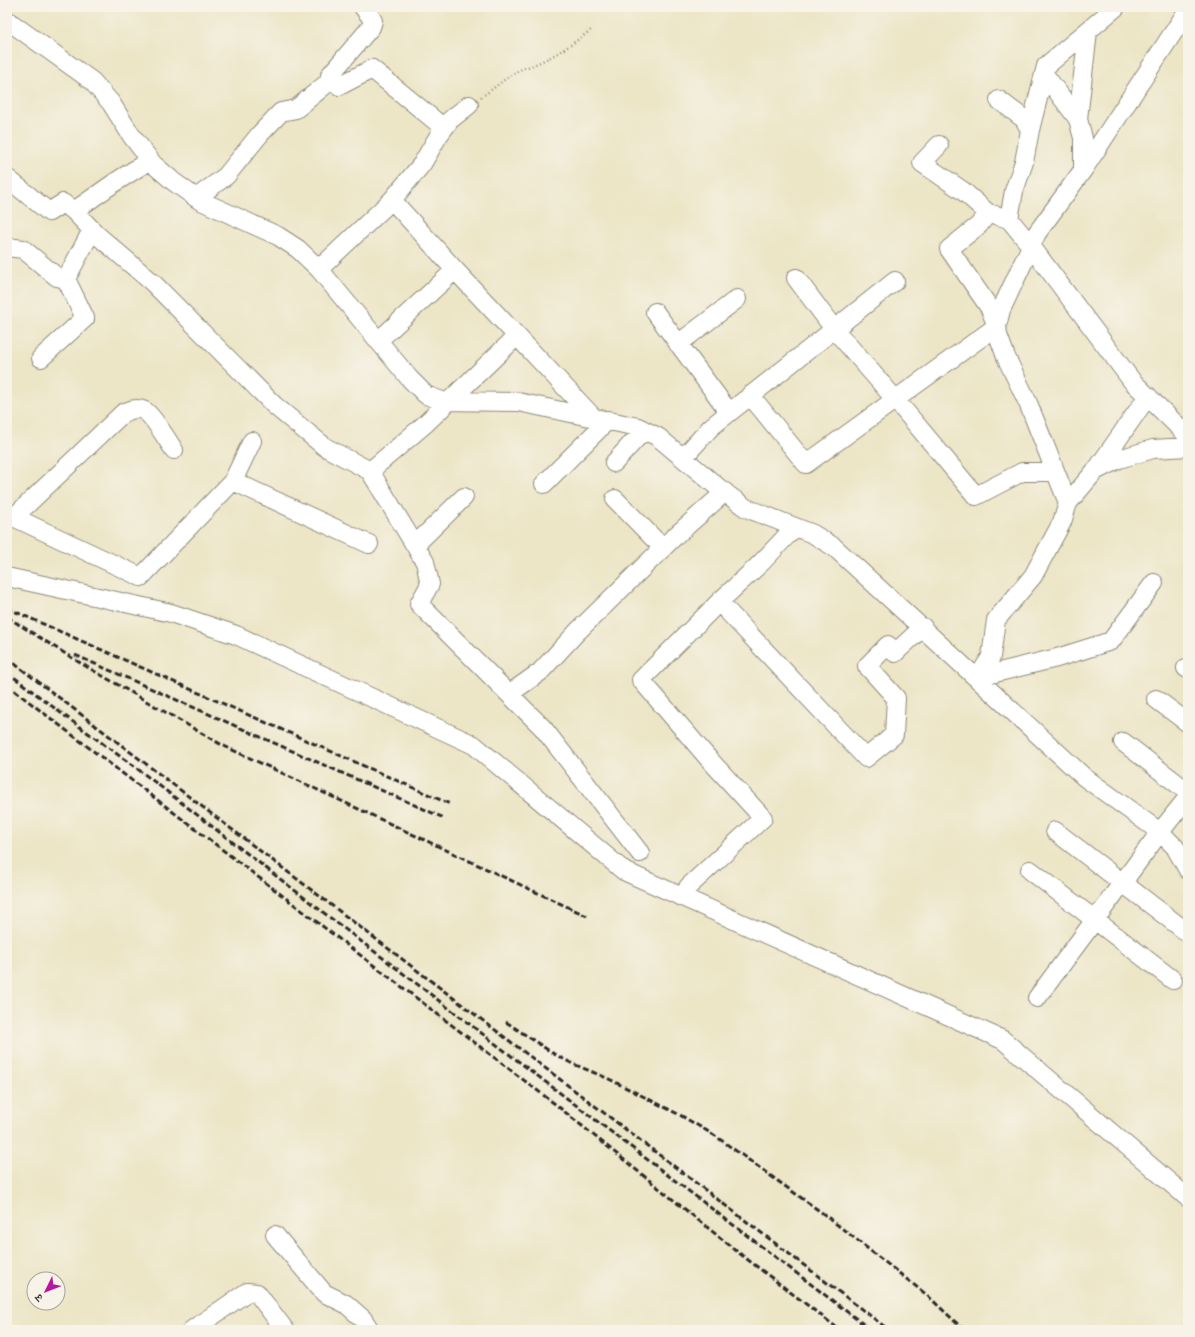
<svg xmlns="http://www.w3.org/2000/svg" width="1195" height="1337" font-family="Vollkorn,'Noto Serif Devanagari',serif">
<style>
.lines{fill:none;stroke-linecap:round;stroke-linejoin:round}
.minor-casing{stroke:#8c8878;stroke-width:20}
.path{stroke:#8c8878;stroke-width:2.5;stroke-dasharray:1 3;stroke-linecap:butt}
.minor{stroke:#fff;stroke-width:18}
.rail{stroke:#2b2b2b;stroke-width:3;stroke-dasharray:6 3;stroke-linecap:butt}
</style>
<rect width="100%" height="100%" fill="#f7f3e8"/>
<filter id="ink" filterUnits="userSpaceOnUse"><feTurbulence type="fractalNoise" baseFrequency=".025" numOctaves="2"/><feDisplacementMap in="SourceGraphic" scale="8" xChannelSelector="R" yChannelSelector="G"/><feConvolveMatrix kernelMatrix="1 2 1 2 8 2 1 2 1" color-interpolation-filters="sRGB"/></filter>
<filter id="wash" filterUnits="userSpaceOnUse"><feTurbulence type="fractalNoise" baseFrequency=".012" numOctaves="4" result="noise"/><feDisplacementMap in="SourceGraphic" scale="16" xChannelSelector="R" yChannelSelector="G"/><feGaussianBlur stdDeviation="0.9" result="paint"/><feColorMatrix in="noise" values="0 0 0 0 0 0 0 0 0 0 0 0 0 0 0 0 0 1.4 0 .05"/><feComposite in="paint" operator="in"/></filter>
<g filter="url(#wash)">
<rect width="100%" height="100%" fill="#ece5c6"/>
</g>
<g filter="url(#ink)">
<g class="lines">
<defs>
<path id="minor" d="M7 20 92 81 111 103 131 135 153 164 174 182 199 200 278 236 298 249 319 269 409 378 426 395 442 401 518 402 638 427 658 437 720 489 746 508 813 534 834 547 1084 777 1160 832 1175 847 1188 870
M1044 74 1078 119 1083 138V170
M330 75 371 27 373 21 370 16 363 7
M339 86 372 69 444 128
M999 100 1024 119 1030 130 1024 162 1014 191 1009 219
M1078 119 1088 31
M1030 130 1046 66 1116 7
M939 145 922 163 963 191 988 213
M7 178 49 212 63 203 74 211 96 234 153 283 275 406 325 447 370 471 425 562 430 584 419 604 543 728 640 853
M196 198 226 176 260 134 281 112 296 109 325 85
M392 200 455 270 593 417
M74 211 114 183 150 160
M7 247 23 249 57 277 66 279
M319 269 392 200 422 164 439 135 450 120 469 105
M796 278 834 329 895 399 976 496 1022 472H1055
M655 312 729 412
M378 341 455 270
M678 344 737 299
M41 358 85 318 66 279 92 230
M750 395 806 464 997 326 989 307 949 249 979 225 988 213 1009 219 1031 246 1132 381 1188 436
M252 441 233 481 369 544
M683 458 711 427 895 281
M614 463 644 430
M1097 469 1148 396
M370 471 424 425 517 336
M544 484 608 420
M615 499 663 548
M1068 503 1095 471 1119 459 1153 449 1188 447
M7 514 141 577 233 481
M14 517 123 413C130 410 137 407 145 411 153 416 168 441 174 450
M795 527 761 563 719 602 866 758 894 735 896 698 867 666 888 645 895 653 923 627
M415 545 464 497
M7 577 171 613 236 635 474 745 624 871 1003 1040 1188 1198
M1186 668 1188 669
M978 677 991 657 996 620 1033 576 1062 522 1068 503 1028 403 1006 357 998 335 997 326 1001 310 1037 233 1083 170 1188 10
M978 677 1057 658 1111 641 1154 583
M509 694 540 672 578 631 672 539 725 492
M1156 699 1188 723
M1123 742 1188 792
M1055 831 1188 933
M1030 870 1173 980
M688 887 763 818 708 758 641 680 719 602
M1037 998 1160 832 1188 797
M275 1235 324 1293 346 1304 363 1319 370 1330
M192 1330 247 1292 257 1293 285 1330"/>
</defs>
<use href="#minor" class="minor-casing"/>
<path class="path" d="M481 97C495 88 507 76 522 69 525 67 530 67 533 65 554 57 573 44 591 30"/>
<use href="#minor" class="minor"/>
<path class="rail" d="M7 608 450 804
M7 617 77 661 222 745 587 916
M75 655 444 818
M7 658 889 1330
M7 672 65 716 143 773 337 923 871 1330
M7 685 555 1104 739 1253 840 1330
M506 1022 554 1054 571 1063 607 1078 680 1115 714 1135 821 1212 927 1295 964 1330"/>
</g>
</g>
<rect width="1195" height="1337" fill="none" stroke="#f7f3e8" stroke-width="24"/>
<g transform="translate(46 1291) rotate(227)"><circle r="19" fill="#f7f3e8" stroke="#a5a39c"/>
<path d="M0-3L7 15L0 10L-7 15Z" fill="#b5179e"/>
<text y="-6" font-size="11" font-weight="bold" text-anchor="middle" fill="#2b2b2b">उ</text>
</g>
</svg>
